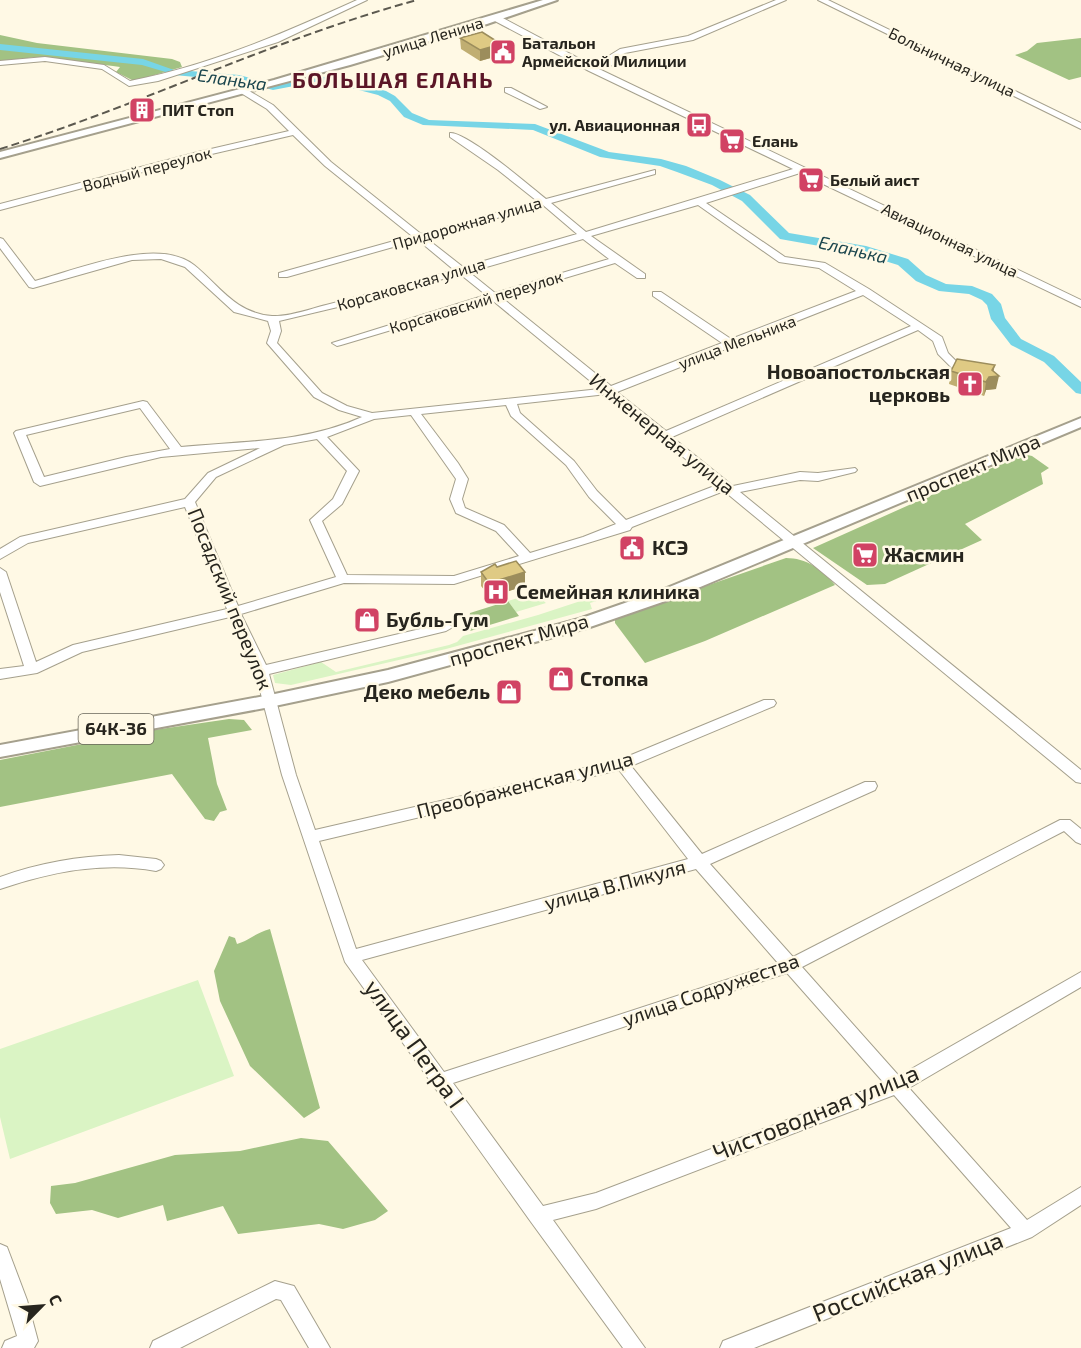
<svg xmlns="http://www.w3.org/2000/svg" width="1081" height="1348" font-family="'Exo 2',sans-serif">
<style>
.green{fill:#daf4c4}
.forest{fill:#a2c283}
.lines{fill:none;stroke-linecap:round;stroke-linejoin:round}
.river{fill:#77d5e6;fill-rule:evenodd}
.minor-casing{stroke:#a5a08d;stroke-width:2}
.major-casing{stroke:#a5a08d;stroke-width:4}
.minor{fill:#fff;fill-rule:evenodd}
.major{fill:#fff;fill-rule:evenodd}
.rail{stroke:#5c594f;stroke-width:2;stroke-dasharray:8 4;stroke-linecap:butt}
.wall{fill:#c0ae72}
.shaded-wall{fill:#9c8d5c}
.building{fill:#dfca84;stroke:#9c8d5c;stroke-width:1.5}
.labels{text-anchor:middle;stroke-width:5;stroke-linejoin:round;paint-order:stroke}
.far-street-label{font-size:16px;fill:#27251e;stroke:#fff9e5}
.far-poi-label{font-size:16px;font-weight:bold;fill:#27251e;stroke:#fff9e5;text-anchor:start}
.far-water-label{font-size:18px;font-style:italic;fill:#1a454d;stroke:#fff9e5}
.shield{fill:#fff9e5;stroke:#68655a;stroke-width:1.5}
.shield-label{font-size:18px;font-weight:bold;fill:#27251e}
.poi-label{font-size:20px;font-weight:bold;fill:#27251e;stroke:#fff9e5;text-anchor:start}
.street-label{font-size:20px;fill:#27251e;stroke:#fff9e5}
.far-district-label{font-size:22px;font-weight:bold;letter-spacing:1.5px;fill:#5b1627;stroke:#fff9e5}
.near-street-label{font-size:24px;fill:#27251e;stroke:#fff9e5}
</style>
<rect width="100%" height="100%" fill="#fff9e5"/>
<path class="green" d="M608 592 611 594 610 597 590 603 592 609 446 649 291 685 275 683 273 675 321 662 336 672 449 645 457 642 463 636 538 615Z
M534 593 546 603 516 612 508 601Z
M198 980 234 1076 10 1159 0 1117V1049Z"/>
<path class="forest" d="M0 35 37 43 172 59 180 62 182 67 134 81 116 72 120 67 113 66 37 57 0 61Z
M1081 38V77L1069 80 1015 55 1027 51 1037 43Z
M1023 454 1032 456 1049 468 1041 473 1043 484 965 524 982 540 885 584 867 585 813 548Z
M786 558C806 558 822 569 835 585L705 641 645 663 615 623V619L628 613Z
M508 601 519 616 470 631 468 628 470 613Z
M229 719 244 720 252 730 208 738 217 784 227 810 220 812 214 821 205 819 172 774 0 807V760L154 730Z
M270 929 320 1108 304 1118 250 1066 220 1001 214 971 229 936 235 938 237 944C250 940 255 933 270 929Z
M301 1138 328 1141 388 1211 375 1220 343 1229 319 1224 238 1234 223 1206 167 1221 163 1205 118 1218 92 1210 56 1214 50 1203 51 1186 75 1183 175 1155 240 1151Z"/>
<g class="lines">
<path class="river" d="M0 44 143 59 174 70 169 73 142 65 0 50Z
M178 70 239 75 273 84 315 76 336 78 386 91 395 96 412 113 429 120 535 124 609 152 661 159 686 166 720 180 750 195 789 233 866 246 908 259 926 275 946 284 972 286 992 294 1001 304 1005 318 1021 339 1054 356 1081 382V394L1076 393 1044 362 1011 345 991 319 987 305 982 300 969 294 939 291 916 281 898 265 859 253 780 239 742 201 712 185 677 172 660 166 600 157 533 130 423 125 404 117 390 101 378 95 336 84 315 82 273 90 239 81 174 75V71Z"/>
<defs>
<path id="minor" d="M357 0H367L278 42 158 81 129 86 102 69 45 61 0 65V61L45 57 104 65 130 81C209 66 284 33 357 0Z
M776 0H786L693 40 625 53 615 59 616 64 599 69 1081 300V307L800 173 706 203 785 257 825 263 869 289 942 337 948 353 961 366 960 368H952L938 354 933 341 918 330 672 437 733 486 800 472 818 473 855 468 857 470 855 472 818 481 800 480 740 492 1081 770V783L1076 782 724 491 632 527 630 530 454 584 344 583 241 614 266 665 446 623 453 627 446 631 269 674 296 775 315 830 619 760 764 700H774L776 703 774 706 631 766 702 854 865 782H875L877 786 875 790 710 864 793 957 1060 820H1070L1081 829V844L1076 842 1064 831 802 967 899 1076 1081 972V987L909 1088 1027 1220 1081 1187V1205L1032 1237 754 1348H720L723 1341 1011 1228 894 1095 596 1209 553 1220 645 1348H623L531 1222 345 962 282 775 255 671 230 617 82 652 37 673 0 679V669L24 666 0 592V568L6 572 36 662 73 645 227 609 185 507 28 543 0 559V549L20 537 185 499 208 473 260 448 161 457 40 486 34 482 14 433 16 431 143 401 147 402 181 447C242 441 305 443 362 417L339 410 314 397 267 343 271 331 268 321 234 312 185 267 161 259 132 260 33 288 29 287 0 248V238L3 239 35 281C76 270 157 236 194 265 220 286 235 313 272 316 289 317 310 309 326 305 369 294 411 282 454 270L418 240 287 277H279V273L412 236 325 166 293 135 203 156 0 210V204L198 152 289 131 267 109 241 93 240 91 244 88 273 105 331 162 421 234 537 201 498 170 450 137V133C467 132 530 186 546 199L655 170V174L551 203 586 232 793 169 589 71 493 20V16H499L593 66 608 61 607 57 620 49 688 36ZM543 205 577 234 463 267 426 238ZM698 205 779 262 819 268 856 291 731 339 661 292H653V296L722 343 611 386 501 297 615 263 637 278H645V274L591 236ZM583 239 609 259 495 293 469 272ZM460 274 486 295 332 343 337 346 341 345 492 300 600 389 372 413 347 406 322 393 277 343 281 331 279 321 384 296ZM863 295 911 326 666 431 617 392ZM607 394 717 485 626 520 597 491 574 461 520 413 517 404ZM506 405 511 416 566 465 589 497 616 524 583 537 530 553 504 525 465 508 462 499 468 479 458 463 421 414ZM140 408 170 449 126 457 44 477 26 435ZM411 415 456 479 450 499 456 513 496 531 519 556 454 576 347 575 322 521 342 504 359 471 327 437 374 419ZM317 439 347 471 333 499 310 520 336 577 238 606 195 502 216 477 284 445ZM619 770 688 859 356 949 319 841ZM696 869 778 963 444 1072 362 960ZM787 973 884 1083 596 1193 543 1206 453 1083Z
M818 0H828L1081 123V129Z
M505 88H511L547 107 540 109 505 92Z
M119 855 156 859 161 861 164 865 161 869 156 871C102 861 51 872 0 889V877C39 863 78 856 119 855Z
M0 1244 7 1247 27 1300 38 1341 34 1348H2L5 1341 17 1336 0 1279Z
M275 1281 294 1286 330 1348H309L281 1300 276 1299 180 1348H150L153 1341Z"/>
<path id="major" d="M543 0H557L487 24 350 65 0 158V152L274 80Z
M1081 418V427L674 598 590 627 388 682 270 707 0 757V745L270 695 388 670 579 619 662 590Z"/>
</defs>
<use href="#minor" class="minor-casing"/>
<use href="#major" class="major-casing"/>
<use href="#minor" class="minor"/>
<use href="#major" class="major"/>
<path class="rail" d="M0 149C141 105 274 39 417 0"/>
</g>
<path class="wall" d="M460 38 501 44V55L480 61 461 49Z
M951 371H994L996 389 986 390 984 396 949 384Z
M497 567 525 586 490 597 481 586V572Z"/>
<path class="shaded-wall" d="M501 44V55L480 61V50Z
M995 365 992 377 999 376 996 389 986 390 984 396 986 382Z
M525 572V586L490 597 489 583Z"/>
<path class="building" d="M482 32 501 44 480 50 460 38Z
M957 359 995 365 992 370 999 376 989 377 986 382 951 371Z
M516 561 525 572 489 583 481 572 495 564 497 567Z"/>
<defs>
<symbol id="civic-square" viewBox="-11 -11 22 22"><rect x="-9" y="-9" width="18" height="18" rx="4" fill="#d14264" stroke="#fff9e5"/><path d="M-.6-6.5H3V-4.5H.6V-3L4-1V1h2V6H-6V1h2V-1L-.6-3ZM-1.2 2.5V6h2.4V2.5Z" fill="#fff"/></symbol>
<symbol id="building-square" viewBox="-11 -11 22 22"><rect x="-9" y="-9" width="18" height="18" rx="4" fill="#d14264" stroke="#fff9e5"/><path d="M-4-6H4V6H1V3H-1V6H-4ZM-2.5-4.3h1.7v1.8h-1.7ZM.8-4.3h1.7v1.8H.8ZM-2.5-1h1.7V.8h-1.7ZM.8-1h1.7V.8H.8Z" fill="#fff"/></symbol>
<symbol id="bus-square" viewBox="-11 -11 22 22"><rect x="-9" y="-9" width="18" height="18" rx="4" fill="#d14264" stroke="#fff9e5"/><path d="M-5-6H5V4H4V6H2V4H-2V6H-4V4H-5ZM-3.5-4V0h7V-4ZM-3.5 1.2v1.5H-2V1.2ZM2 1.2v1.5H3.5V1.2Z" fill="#fff"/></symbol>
<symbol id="supermarket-square" viewBox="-11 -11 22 22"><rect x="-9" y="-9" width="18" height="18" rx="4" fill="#d14264" stroke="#fff9e5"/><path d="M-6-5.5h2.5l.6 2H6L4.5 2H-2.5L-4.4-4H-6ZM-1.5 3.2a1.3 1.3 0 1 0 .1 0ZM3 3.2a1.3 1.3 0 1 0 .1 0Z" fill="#fff"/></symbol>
<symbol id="church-square" viewBox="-11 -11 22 22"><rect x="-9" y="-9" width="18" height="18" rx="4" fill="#d14264" stroke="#fff9e5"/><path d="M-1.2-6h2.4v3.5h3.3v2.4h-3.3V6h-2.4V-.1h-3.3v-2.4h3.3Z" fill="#fff"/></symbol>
<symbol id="hospital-square" viewBox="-11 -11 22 22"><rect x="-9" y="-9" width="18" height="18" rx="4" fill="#d14264" stroke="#fff9e5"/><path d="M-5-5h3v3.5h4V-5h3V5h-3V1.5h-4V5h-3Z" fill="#fff"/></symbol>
<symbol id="shop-square" viewBox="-11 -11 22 22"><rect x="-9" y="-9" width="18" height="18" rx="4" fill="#d14264" stroke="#fff9e5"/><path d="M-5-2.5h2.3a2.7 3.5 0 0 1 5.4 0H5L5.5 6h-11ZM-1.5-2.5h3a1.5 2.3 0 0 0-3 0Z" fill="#fff"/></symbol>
</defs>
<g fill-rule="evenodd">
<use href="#civic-square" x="488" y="37" width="30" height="30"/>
<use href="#building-square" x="127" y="95" width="30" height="30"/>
<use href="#bus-square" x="684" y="110" width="30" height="30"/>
<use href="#supermarket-square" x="717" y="126" width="30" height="30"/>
<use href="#supermarket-square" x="796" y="165" width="30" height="30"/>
<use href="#church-square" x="955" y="369" width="30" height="30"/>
<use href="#civic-square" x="617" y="533" width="30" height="30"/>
<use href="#supermarket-square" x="850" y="540" width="30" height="30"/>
<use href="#hospital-square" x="481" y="577" width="30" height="30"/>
<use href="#shop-square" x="352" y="605" width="30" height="30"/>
<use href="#shop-square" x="546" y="664" width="30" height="30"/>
<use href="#shop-square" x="494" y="677" width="30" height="30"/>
</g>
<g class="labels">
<g class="far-street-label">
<text transform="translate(433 37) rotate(-17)" y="6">улица Ленина</text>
<text transform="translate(952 62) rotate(26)" y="6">Больничная улица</text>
<text transform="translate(147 169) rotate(-15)" y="6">Водный переулок</text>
<text transform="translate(467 223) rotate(-16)" y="6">Придорожная улица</text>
<text transform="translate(950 240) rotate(26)" y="6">Авиационная улица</text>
<text transform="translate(411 284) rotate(-16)" y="6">Корсаковская улица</text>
<text transform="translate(476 302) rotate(-17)" y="6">Корсаковский переулок</text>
<text transform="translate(737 342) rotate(-21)" y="6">улица Мельника</text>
</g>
<g class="far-poi-label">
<text x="522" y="49">Батальон<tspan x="522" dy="18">Армейской Милиции</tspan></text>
<text x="162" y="116">ПИТ Стоп</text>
<text x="680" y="131" text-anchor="end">ул. Авиационная</text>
<text x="752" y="147">Елань</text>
<text x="830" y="186">Белый аист</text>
</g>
<g class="far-water-label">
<text transform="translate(232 80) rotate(8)" y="6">Еланька</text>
<text transform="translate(853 250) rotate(13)" y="6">Еланька</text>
</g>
<rect class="shield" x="78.5" y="714" width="75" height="30" rx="4.5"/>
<g class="shield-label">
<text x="116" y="735">64К-36</text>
</g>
<g class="poi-label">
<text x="950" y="379" text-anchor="end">Новоапостольская<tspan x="950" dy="23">церковь</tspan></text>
<text x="652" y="555">КСЭ</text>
<text x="884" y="562">Жасмин</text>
<text x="516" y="599">Семейная клиника</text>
<text x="386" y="627">Бубль-Гум</text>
<text x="580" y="686">Стопка</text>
<text x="490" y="699" text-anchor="end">Деко мебель</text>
</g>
<g class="street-label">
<text transform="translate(662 434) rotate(39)" y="7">Инженерная улица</text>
<text transform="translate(973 468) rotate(-23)" y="7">проспект Мира</text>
<text transform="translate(230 599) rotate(68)" y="7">Посадский переулок</text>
<text transform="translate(519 640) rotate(-16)" y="7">проспект Мира</text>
<text transform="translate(525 785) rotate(-14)" y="7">Преображенская улица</text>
<text transform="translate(615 885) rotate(-15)" y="7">улица В.Пикуля</text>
<text transform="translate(711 990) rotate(-19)" y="7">улица Содружества</text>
</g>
<g class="far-district-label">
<text x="393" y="88">БОЛЬШАЯ ЕЛАНЬ</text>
</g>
<g class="near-street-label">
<text transform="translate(414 1044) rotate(54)" y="8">улица Петра I</text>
<text transform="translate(816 1113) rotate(-22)" y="8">Чистоводная улица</text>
<text transform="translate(908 1277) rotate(-22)" y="8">Российская улица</text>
</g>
</g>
<g transform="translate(42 1306) rotate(65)" stroke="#fff9e5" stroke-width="4.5" paint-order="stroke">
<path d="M0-4.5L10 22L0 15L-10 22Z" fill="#27251e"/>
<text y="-9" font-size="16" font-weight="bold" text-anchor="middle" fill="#27251e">С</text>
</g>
</svg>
